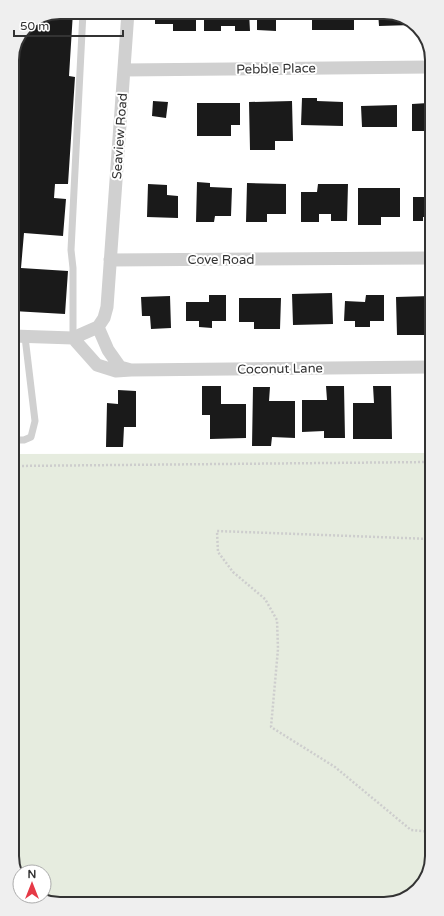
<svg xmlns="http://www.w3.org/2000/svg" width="444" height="916" font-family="'Varela Round',sans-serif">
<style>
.green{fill:#e6ecdf}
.building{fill:#1a1a1a}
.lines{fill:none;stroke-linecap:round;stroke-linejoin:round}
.path{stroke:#cdcdcd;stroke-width:2.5;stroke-dasharray:2 2;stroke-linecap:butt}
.service{stroke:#d0d0d0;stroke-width:7}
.minor{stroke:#d0d0d0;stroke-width:13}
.labels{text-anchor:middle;stroke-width:4;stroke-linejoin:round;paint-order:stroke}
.street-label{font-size:13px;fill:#333;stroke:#fff}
.rim{fill:none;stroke:#333;stroke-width:2}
</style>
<rect width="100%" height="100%" fill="#fff"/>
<path class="green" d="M430 453 432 857 424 883 402 900 56 904 35 896H44V872H20V880L16 874 14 454Z"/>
<path class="building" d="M60 12H73L69 76 75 77 68 184H55L54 198 66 199 63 236 24 233 21 268 68 271 65 314 13 311 12 139 19 41 26 26Z
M155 12H196V31H173V24H155Z
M204 12H249L250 31H235V26H221V31H204Z
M257 12H297V16H276V31L257 30Z
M312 12H354V30H312Z
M378 12H388L412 21V25L379 26Z
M302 98H317V101L343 102V126L301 125Z
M153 101 168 102 166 118 152 116Z
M292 101 293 141H275V150H250L249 102Z
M197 103H240V125H231V136H197Z
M428 103 429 131H412V104Z
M397 105V127H362L361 106Z
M197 182 210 183V187L232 188 231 216H215L214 222H196Z
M247 183 286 184V214H267V222H246Z
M148 184 167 185V195L178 196V218L147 217Z
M318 184H348L347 221H331V214H319V222H301V192H317Z
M358 188H400V217H381V225H358Z
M413 197H429V217H423V221H413Z
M332 293 333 324 293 325 292 294Z
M209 295H226V321H212V328L199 327V321H186V302H209Z
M366 295H384V321H370V327H355V321H344L345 301 365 302Z
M170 296 171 328 151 329 150 316H142L141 297Z
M430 296V335H397L396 297Z
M239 298H281L280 329H254V322H239Z
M202 386H221V404H246V438L210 439V415H202Z
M326 386H344L345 438H324V431L302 432V400H327Z
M373 386H391L392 439H353V403H374Z
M253 387H270L269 401H295V438L272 437 271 446H252Z
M425 388H430V411H425Z
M118 390 136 391V427H124L123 447H106L107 403 118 404Z"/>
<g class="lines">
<path class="path" d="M14 466 430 462
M431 539 217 531 218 552 233 572 265 599 277 620 278 649 271 727 335 767 411 830 432 832"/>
<path class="service" d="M73 338V268L71 250 83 12
M14 440H24L31 437 35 421 25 337"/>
<path class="minor" d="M124 70 429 67
M110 260 429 258
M98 327 108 350 120 367 131 370
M13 336 73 338 98 327 104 318 107 307 128 12
M73 338 97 365 116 371 131 370 430 367"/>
</g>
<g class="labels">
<g class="street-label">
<text transform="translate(276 68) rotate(-1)" y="5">Pebble Place</text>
<text transform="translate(119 136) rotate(-86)" y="5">Seaview Road</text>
<text x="221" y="264">Cove Road</text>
<text transform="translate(280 368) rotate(-1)" y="5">Coconut Lane</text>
</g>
</g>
<path d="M0 0H444V916H0ZM60 19H384A41 41 0 0 1 425 60V856A41 41 0 0 1 384 897H60A41 41 0 0 1 19 856V60A41 41 0 0 1 60 19Z" fill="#efefef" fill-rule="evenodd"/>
<path class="rim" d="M60 19H384A41 41 0 0 1 425 60V856A41 41 0 0 1 384 897H60A41 41 0 0 1 19 856V60A41 41 0 0 1 60 19Z"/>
<g transform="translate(32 884)"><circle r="19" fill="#ffffff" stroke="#adadad"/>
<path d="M0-3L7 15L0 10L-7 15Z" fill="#e63946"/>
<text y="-6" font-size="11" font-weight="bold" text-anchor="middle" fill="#333333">N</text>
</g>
<path d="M14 30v6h109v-6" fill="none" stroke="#333333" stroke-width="2"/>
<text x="20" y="30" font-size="12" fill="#333333" stroke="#ffffff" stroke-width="3" paint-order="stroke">50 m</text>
</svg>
